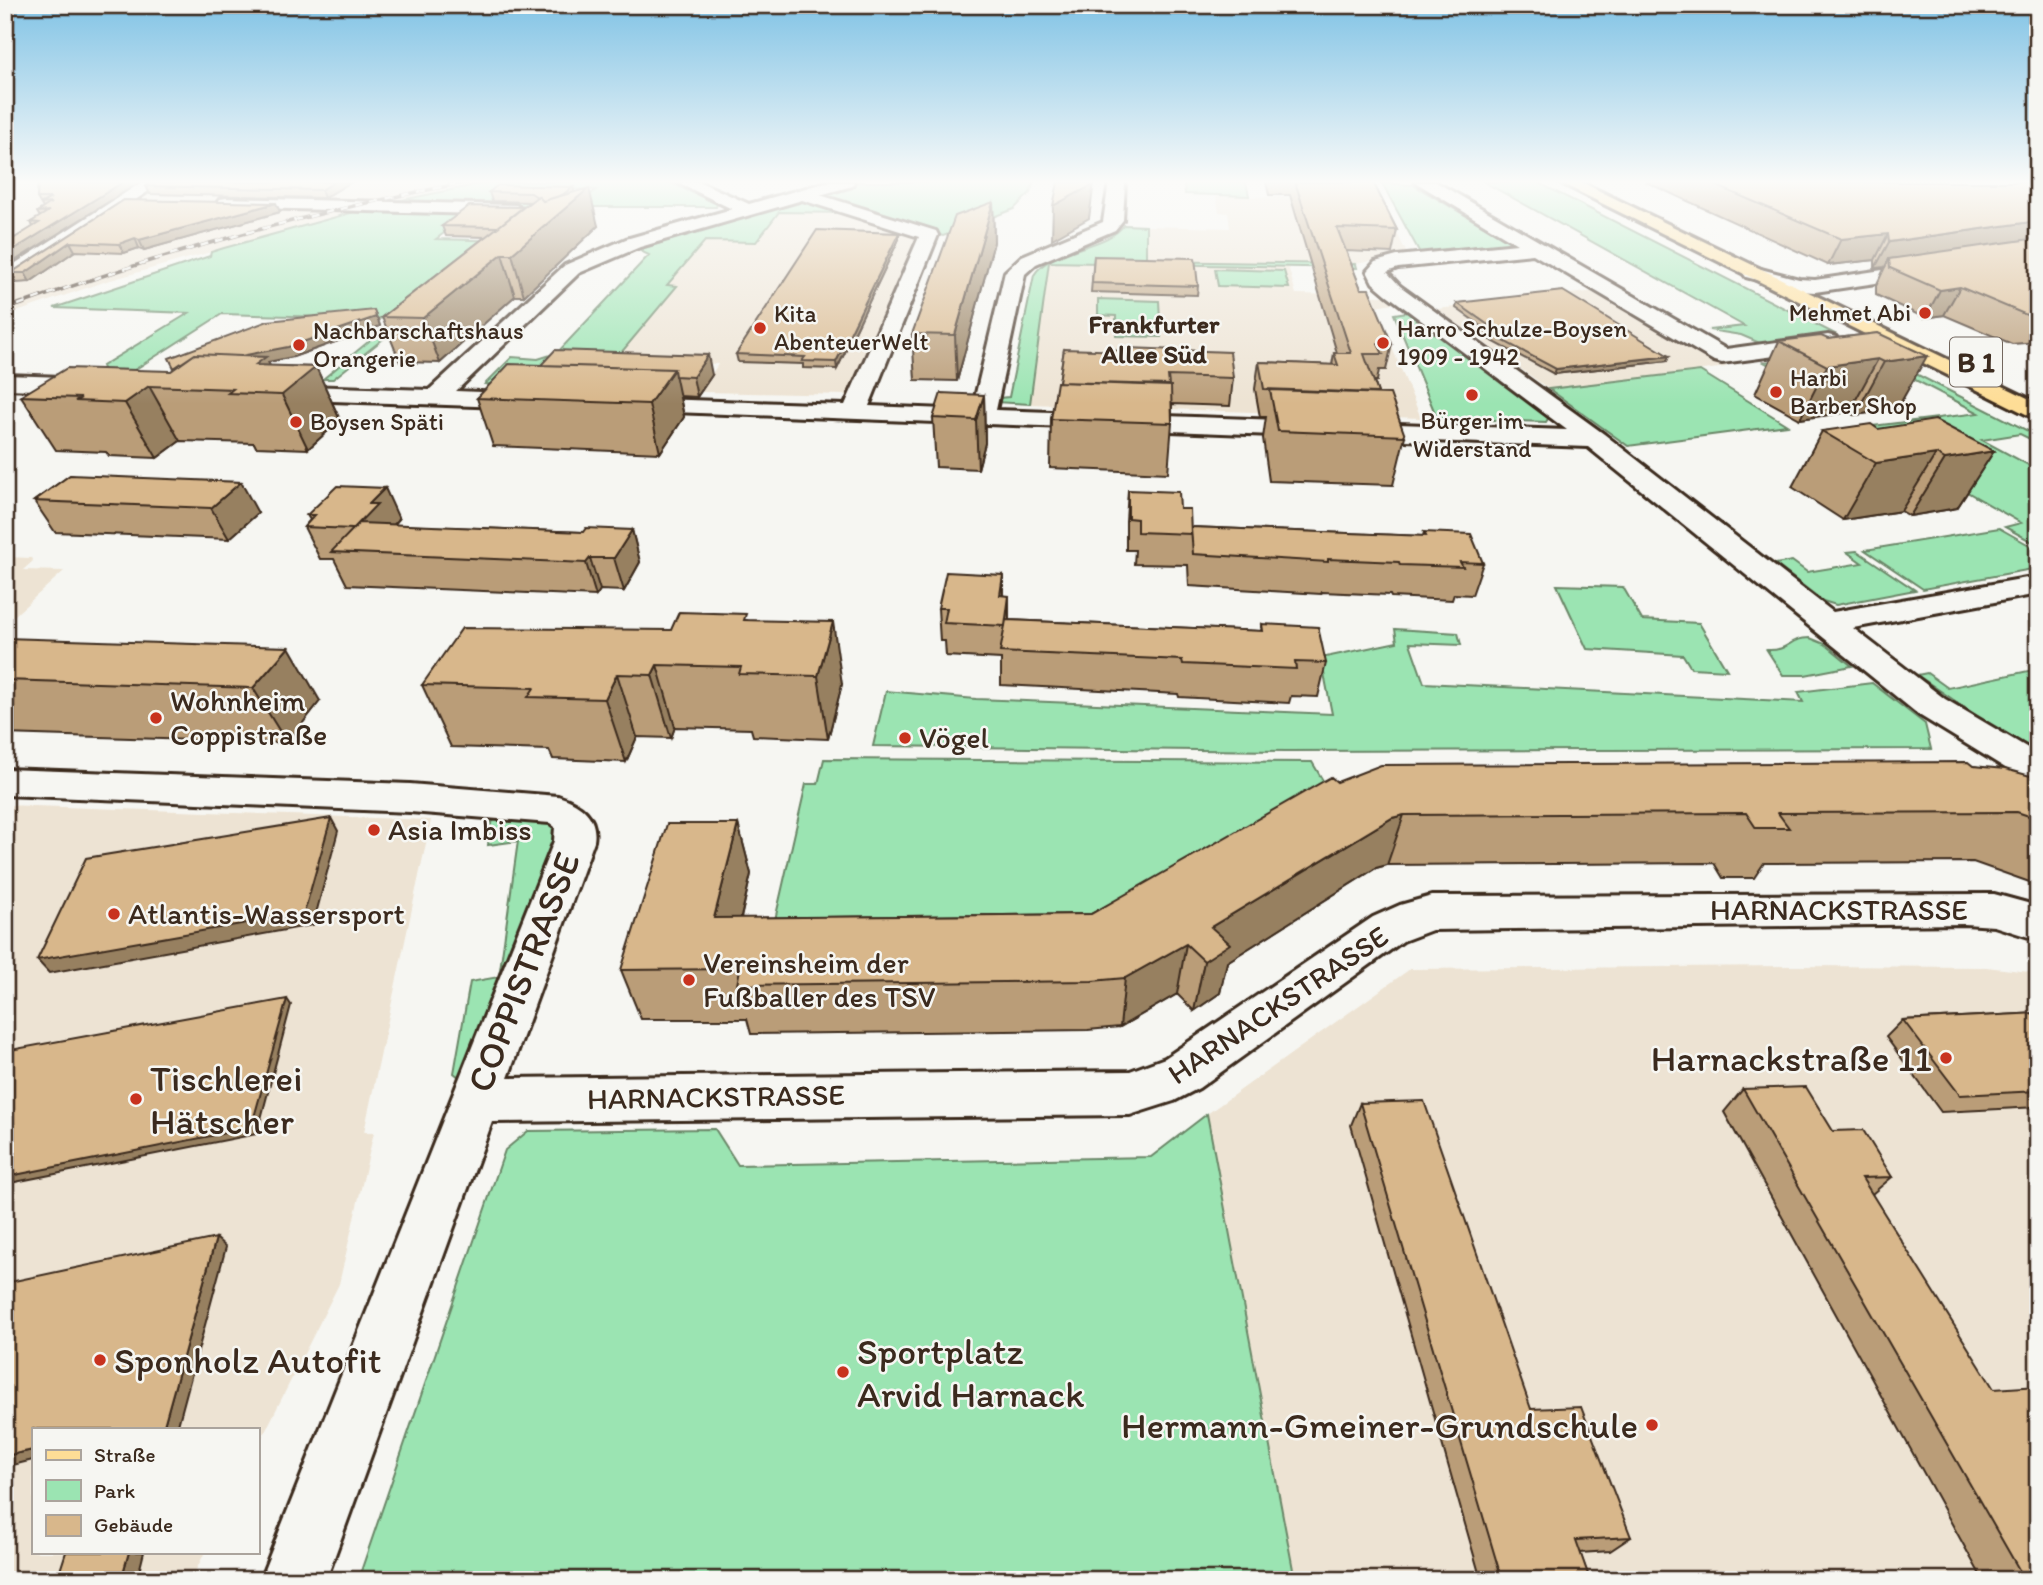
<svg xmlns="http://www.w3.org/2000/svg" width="2043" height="1585" font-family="Itim,sans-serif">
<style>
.built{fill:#ede3d3}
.green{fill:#9be4b2;stroke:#6b8768;stroke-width:2}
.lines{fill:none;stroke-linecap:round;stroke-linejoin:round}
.minor-casing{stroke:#3b2a1e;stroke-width:6}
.major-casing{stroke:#3b2a1e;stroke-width:6}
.minor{fill:#f6f6f2;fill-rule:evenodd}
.major{fill:#fedd96;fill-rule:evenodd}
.rail-far1-casing{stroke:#3b2a1e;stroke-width:3.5}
.rail-casing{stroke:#3b2a1e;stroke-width:5}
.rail-far1{stroke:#f6f6f2;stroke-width:2.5;stroke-dasharray:8;stroke-linecap:butt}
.rail{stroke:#f6f6f2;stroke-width:3.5;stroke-dasharray:10;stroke-linecap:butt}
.wall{fill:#ba9d78;stroke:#3b2a1e;stroke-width:2}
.shaded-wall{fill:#978061;stroke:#3b2a1e;stroke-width:2}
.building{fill:#d8b78b;stroke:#3b2a1e;stroke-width:2}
.poi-dot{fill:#c8321e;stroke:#f6f6f2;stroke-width:2.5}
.labels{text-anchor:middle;stroke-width:5;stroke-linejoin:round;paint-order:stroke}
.far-poi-label{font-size:24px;fill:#3b2a1e;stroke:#f6f6f2;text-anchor:start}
.far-neighbourhood-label{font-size:26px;font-weight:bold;fill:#3b2a1e;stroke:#f6f6f2}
.shield{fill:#f6f6f2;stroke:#73675e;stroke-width:2}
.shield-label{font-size:28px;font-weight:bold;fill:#3b2a1e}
.poi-label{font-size:30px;fill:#3b2a1e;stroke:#f6f6f2;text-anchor:start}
.street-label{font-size:30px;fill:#3b2a1e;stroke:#f6f6f2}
.near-street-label{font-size:37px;fill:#3b2a1e;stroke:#f6f6f2}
.near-poi-label{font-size:37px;fill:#3b2a1e;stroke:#f6f6f2;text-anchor:start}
</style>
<rect width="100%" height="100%" fill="#f6f6f2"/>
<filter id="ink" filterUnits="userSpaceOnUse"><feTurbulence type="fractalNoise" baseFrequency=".0143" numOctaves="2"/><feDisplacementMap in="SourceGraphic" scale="14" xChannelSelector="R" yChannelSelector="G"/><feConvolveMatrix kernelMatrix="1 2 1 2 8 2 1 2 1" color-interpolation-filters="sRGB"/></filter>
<g filter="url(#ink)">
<path class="built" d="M5 182H490L392 202 349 200 304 209 354 212 107 281 5 316Z
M1216 196 1381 199 1407 254 1356 264 1146 261 1145 226 1230 228 1228 213 1219 212Z
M779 212 850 213 917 236 848 395 701 392 718 364 615 360 676 287 667 286 705 241 756 242Z
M1048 262 1288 266 1296 294 1385 296 1394 303 1375 306 1421 418 1030 404Z
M1596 291 1727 367 1549 389 1437 309Z
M5 557 31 558 33 561 23 570 64 571 5 624Z
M5 805 431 820 364 1132H374L339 1284 257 1448V1429H33V1552H205L193 1576 176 1580H5Z
M1792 966 1986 967 2038 973V1580H1295L1207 1114 1410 969Z"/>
<path class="green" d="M490 182H669L717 204 716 207H575L596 190 547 188 525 205 392 202Z
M853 182H1034L1030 193 1014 209 943 236 813 196Z
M1184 182H1246L1249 196 1185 194Z
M1484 182H1537L1835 334 1762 344 1741 335 1709 330 1744 326Z
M1382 183 1413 185 1509 241V245L1420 253Z
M790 202H812L850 213 779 212 756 242 705 241 667 285 677 286 615 360 529 386 485 384 512 357 538 359 557 353 649 255 638 250Z
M354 212 468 215 436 239 513 241 502 244 333 379H323L396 319 222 314 131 372 104 371 102 366 189 313 54 308 210 256 211 252 224 248Z
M1124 225 1146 226V261L1356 264 1357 268 1049 262 1030 404 993 402 998 398 1009 397 1034 275C1050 248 1107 249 1124 225Z
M1215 269 1284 271 1289 288 1218 286Z
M1098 299 1159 301 1161 337 1116 336V316L1098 315Z
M1407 312 1549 417 1546 422 1437 418 1394 314Z
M1865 348 2038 436V443L2020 434 1982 440 2038 470V545L2005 527 2021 523 1870 436 1873 426 1979 413 1873 358 1791 377 1764 362Z
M1700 371 1787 425 1628 446 1549 389Z
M1999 528 2038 550V568L1923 589 1865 550Z
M1857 551 1915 590 1836 605 1823 601 1775 564 1792 561 1807 572 1862 563 1847 552Z
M1557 585 1623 587 1642 620 1699 623 1727 670 1691 668 1683 655 1587 649Z
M1395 629 1458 633 1461 645 1410 643 1424 683 1803 702 1798 692 1872 683 1925 724 1931 749 1287 751 873 746 886 691 976 699 1332 714 1321 658 1397 642Z
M1810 638 1825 644 1852 666 1805 675H1783L1767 650C1790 651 1788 638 1810 638Z
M2033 670 2038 673V752L1992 726 1917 675 1927 673 1948 688Z
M824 759 1312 762 1325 784 1098 956 764 968 806 784H818Z
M501 815 546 817 560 832 464 1074 459 1077 454 1073 470 982 499 977 518 841 488 845 491 823Z
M1207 1114 1295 1580H358L505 1150 528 1131 715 1129 738 1165 1151 1157Z"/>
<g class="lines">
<defs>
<path id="minor" d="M142 182H162L12 283 5 285V270Z
M677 182H700L749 204 827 182H854L852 186 820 195 936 231 938 235 869 406 972 410 1005 272 1022 256 1103 222 1109 182H1125L1123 220 1115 230 1036 264 1025 274 996 410 1567 430 1386 294 1373 283 1367 271 1375 262 1397 256 1517 244 1415 182H1436L1726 349 1828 335 1836 337 1839 342 1836 347 1828 349 1722 363 1714 361 1533 254 1398 268 1387 272 1400 286 1604 434 1833 612 2038 576V594L1853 628 1945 699 2038 754V784L2025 780 1919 715 1588 447 620 410 617 405 620 400 629 398 845 405 919 237 802 200 640 247 579 273 456 391 530 394 539 396 542 401 539 406 530 408 275 399 266 397 263 392 266 387 275 385 429 390 565 265 626 239 732 209Z
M226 198 516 205 525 210 516 215 220 207 217 203 220 199Z
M2038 247V259L1815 292 1798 291 1746 277 1743 273 1746 269 1753 267 1799 279 1815 280Z
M5 375 93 378 101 380 105 385 101 390 93 392 5 389Z
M5 769 410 784 558 796C580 803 598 816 594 841L508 1078 1130 1071 1165 1058 1373 917 1400 905 1432 896 1994 894 2038 906V940L1994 926 1965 924 1432 930 1403 941 1199 1088 1174 1101 1130 1115 492 1122 326 1580H260L554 841 555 827 550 823 410 812 5 795Z"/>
<path id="major" d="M1559 182H1581L2038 403V420Z"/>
</defs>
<use href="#minor" class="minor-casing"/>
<use href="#major" class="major-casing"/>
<use href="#minor" class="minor"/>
<use href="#major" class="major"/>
<defs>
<path id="rail-far1" d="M5 210 15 182
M18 305C165 252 314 211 468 182"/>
<path id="rail" d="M5 309 23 303"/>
</defs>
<use href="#rail-far1" class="rail-far1-casing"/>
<use href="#rail" class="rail-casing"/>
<use href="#rail-far1" class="rail-far1"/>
<use href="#rail" class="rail"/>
</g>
<path class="wall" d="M38 182H140L5 267V244L33 227 31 222 40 217 37 212 43 208 37 198Z
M149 182H351L324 198 150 194 146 186Z
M1266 182H1373L1397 230 1392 253 1346 251 1361 289 1392 344 1386 370H1379L1377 381H1374L1378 393 1405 436 1393 485 1269 481 1263 438 1266 417H1260L1255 389 1259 362 1332 365 1334 353H1337L1290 195H1269Z
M1646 182H2036L2038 191V342L2012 344 1944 315 1925 318 1876 295V286L1885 267 1875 268V260L1828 265Z
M573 187 574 192 598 226 524 296H515L440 363 400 362 382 317 485 237 446 236 442 226 523 207 530 202 492 201 489 192Z
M124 200 280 212 144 250 139 248 124 253 75 251 30 282 17 283 11 273Z
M993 202 994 242 957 381 915 380 912 334Z
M899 233V239L837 369 803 368V364L738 362 736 354Z
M1094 256 1198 286 1197 295 1091 292Z
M1457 303 1669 356 1667 361 1554 374 1483 336 1485 331 1487 330 1456 308Z
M378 319 380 326 293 357 268 362 270 366 316 367 340 420 308 449 256 447 254 443 180 441 157 458 109 456 106 452 56 450 21 396 171 371Z
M1878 333 1897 409 1855 415 1849 412 1800 419 1755 394 1779 341 1828 339Z
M1064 349 1233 378 1230 406 1172 404V423L1168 473 1050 468 1051 419 1059 382Z
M541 365 712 375 697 397 680 396 684 417 660 453 493 446 477 398Z
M984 395 985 443 978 469 936 467 933 418Z
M1878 429 1994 451 1957 508 1910 516 1901 511 1843 520 1792 487 1822 431Z
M70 475 258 513 229 539 55 532 34 501Z
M1128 490 1180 509 1191 527 1423 536 1424 532 1483 563 1472 595 1454 594 1452 600 1391 597 1390 595 1322 592 1321 594 1189 586 1188 565 1134 564 1135 550H1126V521Z
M307 515 399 519 394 525 583 532 632 530 640 562 624 591 600 590 596 596 347 585 334 559H320L304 527 310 520Z
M1003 575V595L1009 620 1261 631 1262 624 1326 663 1318 697 1291 696 1289 703 1179 697 1178 694 1001 685V659L946 656 945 641H940L938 608Z
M747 620 842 684 828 739 753 736 751 729 675 727 671 738 637 737 626 762 553 759 549 750 451 747 422 685 671 630Z
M5 638 320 701 287 743 5 734Z
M1973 766 2038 778V885L1973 862 1764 863 1754 878H1723L1714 863 1387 865 1376 868 1227 962 1220 993 1194 1011 1177 994 1120 1027 1088 1030 751 1034 747 1019H641L621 970 738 824 751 874 741 918 1091 914 1337 782Z
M2038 1013V1107L1941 1112 1886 1037 1903 1020Z
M1743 1089 1833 1131 1892 1177 1872 1194 2038 1580H1983L1724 1112Z
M1360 1103 1531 1409 1631 1537 1610 1551 1580 1553 1590 1580H1481L1351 1125Z"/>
<path class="shaded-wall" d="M123 182H140L5 267V255Z
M334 182H351L324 198 321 190Z
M1091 182H1094L1089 218 1052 239 1053 206Z
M573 187 576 197 520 228Z
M589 188 598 226 524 296 512 254Z
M993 202 994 242 957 381 955 335Z
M276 203 280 212 144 250 139 240Z
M2038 221V244L1889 259 1885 267 1875 268 1889 242Z
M899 233V239L837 369 836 362Z
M1888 234 1875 260 1828 265 1841 239Z
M135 238 139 248 124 253 119 244Z
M70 242 75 251 30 282 25 273Z
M502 254 515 296 440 363 423 318Z
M1960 287 1944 315 1925 318 1940 290Z
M374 310 380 326 293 357 268 362 283 393 316 367 340 420 308 449 282 395 179 379Z
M708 355 712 375 697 397 693 377Z
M1669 356 1667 361 1554 374 1556 369Z
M1927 356 1897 409 1855 415 1884 362Z
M1878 359 1849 412 1800 419 1827 366Z
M674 369 684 417 660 453 649 404Z
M149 386 180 441 157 458 125 403Z
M984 395 985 443 978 469 976 420Z
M1994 451 1957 508 1910 516 1945 459Z
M1936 454 1901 511 1843 520 1876 463Z
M241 482 258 513 229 539 211 508Z
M385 488 399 519 389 530 353 529 369 504Z
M632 530 640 562 624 591 614 558Z
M590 558 600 590 596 596 586 563Z
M1003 575V607L1001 628 1000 595Z
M1009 596V628L1005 626Z
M833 622 842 684 828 739 818 676Z
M289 647 320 701 287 743 253 688Z
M657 665 675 727 671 738 652 675Z
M617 674 637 737 626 762 605 699Z
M1404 815 1387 865 1376 868 1227 962 1220 993 1194 1011 1211 927 1392 818Z
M331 818 338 831 313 925 49 973 37 960Z
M738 824 751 874 729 968 714 918Z
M1186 944 1177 994 1120 1027 1125 978Z
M287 999 291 1005 257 1134 5 1184V1177Z
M216 1238 226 1247 177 1429H163Z
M33 1450V1460L5 1467V1456Z
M129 1552H144L137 1580H121Z"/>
<path class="building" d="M38 182H123L5 255V244L39 223 31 222 49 211 37 212 51 203 40 204 51 198H37Z
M149 182H334L321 190 146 186Z
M1058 182H1091V186L1053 206Z
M1295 182H1373L1397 230 1337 228 1361 289H1369L1392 344H1378L1383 354H1364L1378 393 1264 389 1259 362 1338 365 1334 353H1351Z
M1708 182H2036L2038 191V221L1889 242 1888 234 1841 239Z
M498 185 573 187 562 195 543 201 538 196 537 197 531 193 489 192Z
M589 188 512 254H502L423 318 382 317 538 196 543 201Z
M124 200 276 203 139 240 135 238 119 244 70 242 25 273H11Z
M993 202 955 335 912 334 955 216Z
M469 206 523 207 498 227 442 226Z
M817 230 899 233 836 362 802 361 805 357 736 354Z
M2038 238V315L2029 316 1960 287 1940 290 1890 268 1889 259Z
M1094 256 1195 258 1198 286 1092 283Z
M1563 291 1669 356 1556 369 1485 331 1494 329 1457 303Z
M374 310 376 317 288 347 241 356 195 354 174 368 169 358 268 321Z
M1878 333 1927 356 1884 362 1878 359 1827 366 1779 341 1821 336 1828 339Z
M1128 348 1230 352 1233 378 1168 376 1169 385 1059 382 1064 349 1128 351Z
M555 350 708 355 693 377 675 376 674 369 541 365Z
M195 354 266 357 255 365 316 367 282 395 228 393 233 389 149 386 125 403 75 401 81 398 21 396 67 368 171 371Z
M509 364 674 369 649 404 477 398Z
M1057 382 1171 386 1172 423 1051 419Z
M1270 390 1390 394 1405 436 1278 431Z
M941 393 984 395 976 420 933 418Z
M1935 420 1994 451 1945 459 1936 454 1876 463 1822 431 1871 424 1878 429Z
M70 475 241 482 211 508 34 501Z
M337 486 385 488 369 504H377L353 529 304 527 315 515H307Z
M1128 490 1179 492 1180 509H1190L1191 534 1137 532V519L1128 518Z
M359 523 583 532 586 528 632 530 614 558H590L586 563 331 552Z
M1191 527 1426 536 1424 532 1471 534 1483 563 1460 562 1463 567 1400 565 1399 562 1328 559V562L1193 554Z
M946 572 1003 575 1000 595 1009 596 1005 626 944 623 947 608H938Z
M679 612 746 614 744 620 833 622 818 676 739 674 741 667 657 665 652 675 617 674 605 699 528 697 534 688 422 685 462 628 671 630Z
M1006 620 1263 631 1262 624 1318 627 1326 663 1295 662 1296 669 1183 664 1182 660 1000 652Z
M5 638 289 647 253 688 5 680Z
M1968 762 1973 766 2005 769 2038 778V819L2017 812 1778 813 1789 828H1756L1746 813 1404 815 1392 818 1211 927 1230 944 1204 961 1186 944 1125 978 1092 981 737 985 740 969 621 970 667 824H738L714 918 1091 914 1331 777 1337 782 1381 765Z
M331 818 304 913 37 960 86 858Z
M287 999 251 1128 5 1177V1051Z
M2038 1013V1091L1960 1095 1903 1020Z
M1806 1087 1833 1131 1863 1130 1892 1177 1862 1178 1994 1389 2038 1386V1580H2025L1743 1089Z
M1424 1101 1531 1409 1581 1407 1631 1537 1576 1540 1590 1580H1502L1360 1103Z
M216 1238 163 1429H33V1450L5 1456V1283Z
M66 1552H129L121 1580H57Z"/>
</g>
<linearGradient id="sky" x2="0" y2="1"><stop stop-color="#81c3e5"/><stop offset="0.45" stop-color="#fbfbf9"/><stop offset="1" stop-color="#fbfbf9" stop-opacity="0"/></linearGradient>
<rect width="2043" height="404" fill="url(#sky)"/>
<g class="poi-dot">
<circle cx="1925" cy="313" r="7"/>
<circle cx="760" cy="328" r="7"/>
<circle cx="1383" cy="343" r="7"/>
<circle cx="299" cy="345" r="7"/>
<circle cx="1776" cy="392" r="7"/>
<circle cx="1472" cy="395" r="7"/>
<circle cx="296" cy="422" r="7"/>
<circle cx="156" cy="718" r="7"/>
<circle cx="905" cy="738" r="7"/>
<circle cx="374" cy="830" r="7"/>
<circle cx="114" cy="914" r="7"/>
<circle cx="689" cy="980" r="7"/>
<circle cx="1946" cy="1058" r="7"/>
<circle cx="136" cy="1099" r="7"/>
<circle cx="100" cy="1360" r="7"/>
<circle cx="843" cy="1372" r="7"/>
<circle cx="1652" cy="1425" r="7"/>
</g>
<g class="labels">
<g class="far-poi-label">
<text x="1911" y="321" text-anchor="end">Mehmet Abi</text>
<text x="774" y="322">Kita<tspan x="774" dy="28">AbenteuerWelt</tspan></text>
<text x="1397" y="337">Harro Schulze-Boysen<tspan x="1397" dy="28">1909 - 1942</tspan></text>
<text x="313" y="339">Nachbarschaftshaus<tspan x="313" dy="28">Orangerie</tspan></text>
<text x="1790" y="386">Harbi<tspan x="1790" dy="28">Barber Shop</tspan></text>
<text x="1472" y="429" text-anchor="middle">Bürger im<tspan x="1472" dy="28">Widerstand</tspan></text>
<text x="310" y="430">Boysen Späti</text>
</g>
<g class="far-neighbourhood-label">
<text x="1154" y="333">Frankfurter<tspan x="1154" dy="30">Allee Süd</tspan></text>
</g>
<rect class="shield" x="1950" y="337.5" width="52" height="49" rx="5"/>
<g class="shield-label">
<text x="1976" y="372">B 1</text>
</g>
<g class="poi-label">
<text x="170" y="711">Wohnheim<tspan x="170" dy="34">Coppistraße</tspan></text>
<text x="919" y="748">Vögel</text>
<text x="388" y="840">Asia Imbiss</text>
<text x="128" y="924">Atlantis-Wassersport</text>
<text x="703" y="973">Vereinsheim der<tspan x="703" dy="34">Fußballer des TSV</tspan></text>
</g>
<g class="street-label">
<text x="1839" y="920">HARNACKSTRASSE</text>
<text transform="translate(1278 1005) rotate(-34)" y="10">HARNACKSTRASSE</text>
<text transform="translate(716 1097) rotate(-1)" y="10">HARNACKSTRASSE</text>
</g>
<g class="near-street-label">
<text transform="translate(523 972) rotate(-69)" y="13">COPPISTRASSE</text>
</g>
<g class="near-poi-label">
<text x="1932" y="1071" text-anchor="end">Harnackstraße 11</text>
<text x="150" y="1091">Tischlerei<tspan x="150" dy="43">Hätscher</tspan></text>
<text x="857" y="1364">Sportplatz<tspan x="857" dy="43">Arvid Harnack</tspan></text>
<text x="114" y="1373">Sponholz Autofit</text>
<text x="1638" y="1438" text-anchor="end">Hermann-Gmeiner-Grundschule</text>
</g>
</g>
<rect width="2043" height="1585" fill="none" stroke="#f6f6f2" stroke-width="28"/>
<rect x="14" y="14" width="2015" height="1557" fill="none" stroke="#3b2a1e" stroke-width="2.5" filter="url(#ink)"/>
<rect x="32" y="1428" width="228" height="126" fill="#f6f6f2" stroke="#aba49d" stroke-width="2"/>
<rect x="46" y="1450" width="35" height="10" fill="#fedd96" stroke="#aba49d" stroke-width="2"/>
<text x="94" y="1462" font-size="21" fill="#3b2a1e">Straße</text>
<rect x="46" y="1480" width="35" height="21" fill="#9be4b2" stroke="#aba49d" stroke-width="2"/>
<text x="94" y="1498" font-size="21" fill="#3b2a1e">Park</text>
<rect x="46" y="1515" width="35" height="21" fill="#d8b78b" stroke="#aba49d" stroke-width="2"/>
<text x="94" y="1532" font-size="21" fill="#3b2a1e">Gebäude</text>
</svg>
